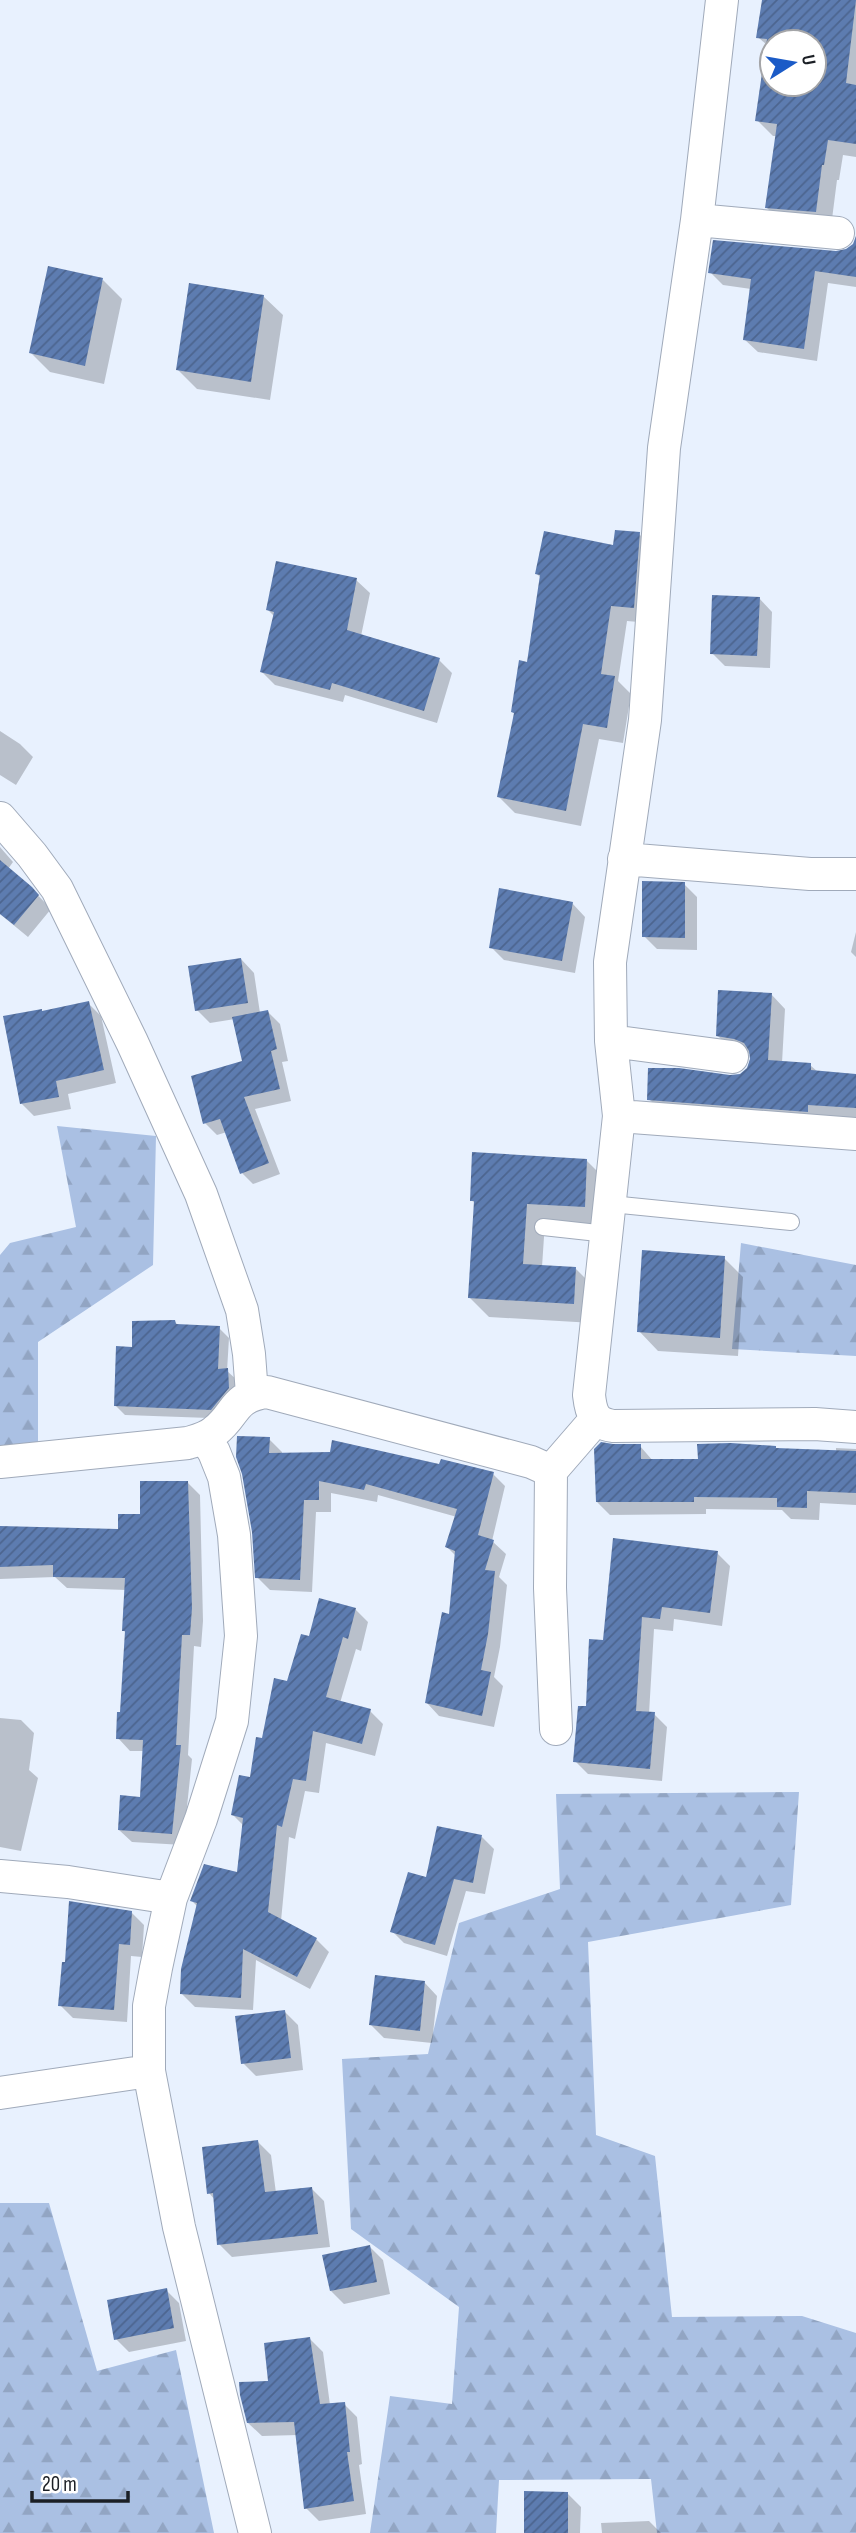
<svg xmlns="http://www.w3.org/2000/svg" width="856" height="2533" font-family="'Sofia Sans Condensed',sans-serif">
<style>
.forest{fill:url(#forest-firs)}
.shadow{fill:#0003;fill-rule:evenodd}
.building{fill:url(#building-hatch);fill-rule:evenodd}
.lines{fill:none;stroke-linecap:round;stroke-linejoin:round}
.lane-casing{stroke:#a0aaba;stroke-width:18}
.street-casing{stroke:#a0aaba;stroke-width:34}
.lane{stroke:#fff;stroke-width:16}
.street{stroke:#fff;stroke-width:32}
</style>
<defs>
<pattern id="forest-firs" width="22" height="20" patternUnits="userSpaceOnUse" patternTransform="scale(1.75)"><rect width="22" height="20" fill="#aac0e3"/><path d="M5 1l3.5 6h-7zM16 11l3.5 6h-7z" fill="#92a5c3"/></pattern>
<pattern id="building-hatch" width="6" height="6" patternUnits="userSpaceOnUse" patternTransform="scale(1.75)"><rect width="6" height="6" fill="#5d7cb0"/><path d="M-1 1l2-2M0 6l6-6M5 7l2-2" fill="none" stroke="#4c658f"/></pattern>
</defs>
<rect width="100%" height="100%" fill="#e8f1fe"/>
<path class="forest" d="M57 1126 156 1136 153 1265 38 1342V1444L0 1477V1255L10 1243 76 1227Z
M741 1243 856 1265V1356L732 1349Z
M799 1792 791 1905 588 1942 596 2135 655 2156 672 2317 802 2316 856 2333V2533H657L651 2479 499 2480 496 2533H370L390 2396 452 2404 459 2307 351 2229 342 2059 428 2054 459 1923 560 1889 556 1794Z
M0 2203H49L97 2371 176 2350 214 2533H0Z"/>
<path class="shadow" d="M764 0H856V157L843 155 839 180H837L831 227 782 223 766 207 777 136H773L757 120 768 46 758 37ZM772 42H814V84H772Z
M856 240V287L828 283 817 361 758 352 744 339 751 289 723 285 710 272 846 252 854 245Z
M103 280 122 299 104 384 50 372 31 353Z
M263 296 283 315 270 400 197 389 178 370Z
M639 534 655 550 650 623 627 621 618 681 631 694 623 743 599 739 581 826 515 813 499 797 515 715 513 712 528 664 541 578 537 574 615 547Z
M356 580 370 593 361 636 439 660 452 673 437 723 345 695 343 702 275 685 262 672 275 617 268 610Z
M759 598 772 612 770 668 725 666 712 653Z
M0 731 20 744 33 757 16 785 0 775Z
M0 847 13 862 8 869 31 888 51 909 28 937 0 914Z
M684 884 697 897V950L657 949 644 936Z
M572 903 585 917 575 973 504 960 491 947Z
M856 932V957L851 952Z
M241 959 254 973 260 1013 268 1012 280 1024 288 1061 282 1062 291 1101 255 1109 280 1174 253 1184 242 1173 227 1132 217 1135 205 1123 244 1063 235 1019 210 1023 197 1010Z
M771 994 785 1009 782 1063 810 1065 818 1072 856 1075V1121L663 1113 649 1099 740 1075 748 1069 751 1054 732 1050 718 1036Z
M88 1003 101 1016 116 1083 68 1094 71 1109 34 1116 21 1103 43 1013Z
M586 1160 605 1179 603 1226 545 1222 542 1267 575 1268 594 1287 593 1323 489 1317 470 1298 476 1204 471 1200Z
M724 1258 743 1277 738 1356 658 1351 639 1331Z
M175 1322 179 1326 219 1328 229 1338 227 1371 237 1380 238 1398 209 1418 125 1415 115 1405 134 1349Z
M269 1439 282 1452V1455L441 1466 493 1474 505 1486 492 1541 506 1554 499 1577 507 1585 500 1647 494 1677 503 1686 494 1727 439 1716 427 1703 451 1616 456 1556 447 1547 457 1517 378 1495 377 1502 331 1493V1512H316L312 1592 270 1590 257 1577Z
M640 1446 653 1461H700L836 1452V1448L856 1449V1505L820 1503 819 1520 791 1519 782 1510 706 1509V1514L610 1515 597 1502Z
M187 1482 200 1495 203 1621 201 1647 194 1646 188 1755 192 1759 183 1845 132 1842 119 1830 141 1799 144 1751H130L118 1738 122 1714 126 1633 123 1630 126 1590 67 1588 55 1577 0 1579V1528L120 1531Z
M717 1553 730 1566 722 1626 674 1619 673 1631 654 1629 649 1714H654L667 1727 662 1781 588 1774 575 1761 604 1642Z
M355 1609 368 1622 361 1651 356 1649 340 1703 370 1711 383 1724 375 1756 326 1743 319 1793 305 1791 295 1839 289 1837 281 1921 316 1939 329 1952 310 1989 256 1960 253 2010 195 2007 182 1994 198 1907 192 1901 239 1874 244 1826 233 1815 252 1779 263 1740 310 1638Z
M0 1718 21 1720 34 1733 29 1770 38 1778 21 1851 0 1847Z
M482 1837 494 1849 485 1894 466 1891 447 1956 404 1943 392 1931 427 1879Z
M131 1912 144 1925 142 1957 131 1956 127 2022 73 2018 60 2005Z
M424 1982 437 1996 432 2043 384 2038 371 2025Z
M285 2012 298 2025 303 2070 256 2076 243 2063Z
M258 2142 271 2155 276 2193 311 2188 324 2201 330 2247 232 2257 219 2244 215 2200 209 2193Z
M370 2247 383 2260 390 2294 344 2304 331 2291Z
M166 2290 179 2303 186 2341 129 2352 116 2339Z
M310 2339 323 2352 330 2405 344 2404 357 2417 362 2464 359 2465 366 2514 319 2521 306 2508 298 2435 262 2436 248 2423 270 2382Z
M568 2494 581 2507 580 2533H526Z
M649 2521 661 2533H602L601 2523Z"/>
<path class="building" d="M762 0H856L846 83 856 85V144L828 140 824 165H822L816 212 765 208 777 124 755 121 767 39 756 38ZM772 42H814V84H772Z
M856 236V277L815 271 804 349 743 340 751 279 708 273 713 240 836 251 846 249 853 244Z
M48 266 103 278 85 366 29 353Z
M189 283 264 295 251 382 176 370Z
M615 530 640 532 634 608 611 606 601 674 615 676 607 728 583 724 566 811 497 797 514 713 511 712 519 660 527 662 540 575 535 574 544 531 613 545Z
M276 561 357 578 347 630 440 658 424 711 332 683 330 690 260 672 274 612 266 610Z
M712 595 760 597 757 656 710 654Z
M0 860 32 887 39 895 14 925 0 914Z
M642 881 685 882V938L642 937Z
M499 888 573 902 562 961 489 948Z
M241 958 248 1003 195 1011 188 966Z
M718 990 772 993 768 1060 811 1063V1070L856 1074V1108L808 1105V1112L647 1100 648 1068H679L730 1075 740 1074 747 1068 750 1059 749 1051 744 1043 734 1039 716 1036Z
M89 1001 104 1070 56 1081 59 1097 20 1104 3 1016 42 1009V1011Z
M268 1010 277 1049 271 1051 280 1089 244 1097 269 1163 240 1174 220 1119 203 1124 191 1076 242 1061 232 1017Z
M472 1152 587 1159 585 1207 527 1204 523 1264 576 1267 574 1304 468 1298 474 1201H470Z
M642 1250 725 1256 720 1338 637 1332Z
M175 1320 176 1324 220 1326 218 1369 228 1368 229 1388 211 1410 114 1406 116 1346 132 1347V1321Z
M237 1436 270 1437 269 1453 330 1452 332 1440 439 1464 441 1459 494 1472 478 1535 494 1540 485 1570 495 1571 488 1634 481 1670 491 1672 482 1716 425 1703 442 1612 449 1614 455 1551 445 1547 457 1509 366 1484 364 1490 319 1481V1500H304L300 1580 255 1578 252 1532 242 1474 236 1457Z
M601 1442 613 1444H641V1459H698L697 1444 731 1443 776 1446V1448L856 1451V1493L807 1491V1508L777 1507V1498L694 1497V1502H596L594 1449Z
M140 1481H188L192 1608 190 1635H182L176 1745H181L172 1834 118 1830 120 1795 140 1797 143 1740 116 1739 117 1712H120L125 1631H122L125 1578 53 1577V1565L0 1567V1526L118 1529V1514H140Z
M613 1538 718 1551 710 1613 662 1607 660 1619 642 1617 636 1711 655 1712 650 1769 573 1762 578 1706H586L589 1639 603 1640Z
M319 1598 356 1608 348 1639 343 1637 326 1697 371 1709 362 1744 313 1731 306 1781 293 1779 282 1827 277 1825 268 1912 317 1938 297 1977 243 1949 241 1998 180 1994 181 1969 197 1903 190 1901 204 1864 237 1872 243 1818 231 1815 239 1775 250 1777 256 1737 262 1738 274 1678 287 1681 301 1634 309 1636Z
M437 1826 482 1835 473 1883 454 1879 435 1945 390 1932 408 1872 426 1877Z
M69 1901 132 1911 130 1945 119 1944 114 2010 58 2006 62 1962H65Z
M375 1975 425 1981 420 2031 369 2025Z
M285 2010 291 2058 241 2064 235 2016Z
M258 2140 265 2192 312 2187 318 2234 217 2245 213 2193 207 2194 202 2147Z
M370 2245 377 2282 330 2291 322 2255Z
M167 2288 174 2328 114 2340 107 2300Z
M310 2337 320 2404 345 2402 350 2452H347L354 2501 304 2509 294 2422 247 2423 240 2395 239 2382 268 2381 264 2343Z
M524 2491 568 2492V2533H524Z"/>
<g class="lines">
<defs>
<path id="lane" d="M611 1204 791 1222
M543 1227 607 1234"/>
<path id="street" d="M722 0 697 220 664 448 645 720 610 962 611 1041 619 1116 589 1395C591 1413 594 1423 613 1426L815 1424 856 1427
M697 220 838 233
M0 818 32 855 57 889 132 1042 201 1194 242 1310 249 1354 252 1394
M624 859 810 874H856
M611 1041 732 1057
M619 1116 856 1134
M205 1438 214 1452 224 1477 234 1535 241 1636 232 1721 201 1819 171 1898 156 1968 149 2006V2071L179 2227 255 2533
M0 1462 188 1443C198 1440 207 1438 215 1431 237 1414 232 1397 267 1392L531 1462 551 1471
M556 1729 550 1588 551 1471 596 1419
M0 1876 68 1882 171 1898
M0 2093 149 2071"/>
</defs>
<use href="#lane" class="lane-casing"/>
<use href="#street" class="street-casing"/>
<use href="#lane" class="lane"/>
<use href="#street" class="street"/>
</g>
<g transform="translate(793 63) rotate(79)"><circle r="33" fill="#ffffff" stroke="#a4a5a8" stroke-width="2"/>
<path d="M0-5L12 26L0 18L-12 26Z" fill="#1b5bc7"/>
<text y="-10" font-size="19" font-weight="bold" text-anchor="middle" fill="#1b1f25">U</text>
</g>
<path d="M32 2491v10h96v-10" fill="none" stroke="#1b1f25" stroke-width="3.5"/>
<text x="42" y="2491" font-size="21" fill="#1b1f25" stroke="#ffffff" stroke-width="5" paint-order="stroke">20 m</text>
</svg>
